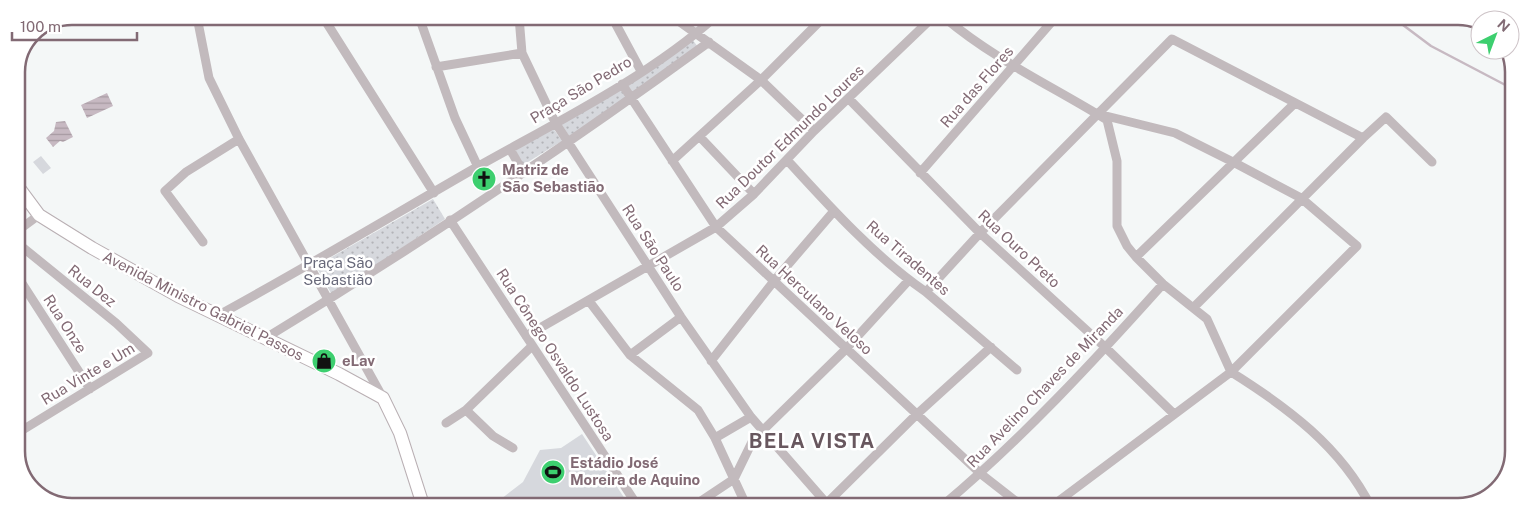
<svg xmlns="http://www.w3.org/2000/svg" width="1530" height="523" font-family="'Public Sans',sans-serif">
<style>
.grass{fill:url(#grass-dots)}
.pitch{fill:#d6d8dd}
.water{fill:url(#water-rules)}
.lines{fill:none;stroke-linecap:round;stroke-linejoin:round}
.stream{stroke:#c7b9c2;stroke-width:2.5}
.secondary-casing{stroke:#b9afb3;stroke-width:14}
.minor{stroke:#c2babd;stroke-width:9}
.secondary{stroke:#fff;stroke-width:12}
.labels{text-anchor:middle;stroke-width:5;stroke-linejoin:round;paint-order:stroke}
.street-label{font-size:15px;fill:#826a74;stroke:#fff}
.poi-label{font-size:15px;font-weight:bold;fill:#826a74;stroke:#fff;text-anchor:start}
.park-label{font-size:15px;fill:#68697a;stroke:#fff}
.district-label{font-size:20px;font-weight:bold;letter-spacing:1px;fill:#68575e;stroke:#fff}
.rim{fill:none;stroke:#826a74;stroke-width:2.5}
</style>
<defs>
<pattern id="grass-dots" width="8" height="8" patternUnits="userSpaceOnUse" patternTransform="scale(1.25)"><rect width="8" height="8" fill="#d6d8dd"/><path d="M2 2h.1M6 6h.1" fill="none" stroke="#b3b3b8" stroke-width="1.8" stroke-linecap="round"/></pattern>
<pattern id="water-rules" width="6" height="5" patternUnits="userSpaceOnUse" patternTransform="scale(1.25)"><rect width="6" height="5" fill="#c7b9c2"/><path d="M0 2.5h6" fill="none" stroke="#a79aa2"/></pattern>
</defs>
<rect width="100%" height="100%" fill="#f4f7f7"/>
<path class="grass" d="M692 39 698 47 632 94 626 83Z
M620 87 627 98 569 136 561 123Z
M553 128 562 141 523 165 515 149Z
M433 199 445 219 332 295 316 266Z"/>
<path class="pitch" d="M41 156 51 168 43 174 33 162Z
M582 434 629 505H504L501 499 523 482 540 450 561 448Z"/>
<path class="water" d="M107 93 113 106 87 118 81 105Z
M65 121 73 137 63 142 60 141 53 147 46 138 54 131 56 122Z"/>
<g class="lines">
<path class="stream" d="M1395 19 1431 46 1513 89"/>
<defs>
<path id="secondary" d="M16 184 39 215 92 248 178 296 339 374 383 398 400 433 423 505"/>
</defs>
<use href="#secondary" class="secondary-casing"/>
<path class="minor" d="M197 17 209 78 239 139 383 398
M301 17 325 21 360 17
M323 17 434 193
M419 17 455 118 478 167
M519 17 522 53 555 122 681 317 751 417 828 505
M612 17 641 71
M673 17 761 80 814 131
M945 18C995 60 1052 86 1107 120L1117 161V226L1127 246 1136 257 1163 284 1207 319 1231 372
M436 67 522 53
M622 84 716 227 981 474 1022 506
M849 99 980 233 1106 348 1174 414
M700 137 754 194
M510 149 523 172
M672 161 761 80 823 18
M788 161C829 206 875 257 926 292L1017 370
M920 173 1055 18
M450 220 637 505
M16 232 39 215
M16 242 116 323 148 353 16 434
M203 242 165 191 186 172 239 139
M1136 257 1295 103
M16 274 90 389
M926 292 980 233 1172 39 1363 138 1386 117 1432 162
M589 301 630 355 698 410 715 438 746 505
M1194 307 1363 138
M217 316C305 268 390 217 477 167 555 123 648 77 714 18
M526 336 716 227 754 194 814 131 932 18
M264 339C416 247 565 147 709 42
M630 355 681 317
M711 361 774 281 834 211
M1231 372C1287 407 1341 447 1371 507
M466 410 493 436 513 448
M446 423 466 410 532 346
M715 438 751 417
M695 505 734 479 753 440 845 350 909 280
M825 505 916 415 991 347
M942 506C1022 439 1094 361 1163 284
M1052 506 1231 372 1357 246 1301 198 1235 163 1175 133 1098 114"/>
<use href="#secondary" class="secondary"/>
</g>
<defs>
<symbol id="church-disc" viewBox="-11 -11 22 22"><circle r="9.5" fill="#3dcf6f" stroke="#fff"/><path d="M-1.2-6h2.4v3.5h3.3v2.4h-3.3V6h-2.4V-.1h-3.3v-2.4h3.3Z" fill="#111"/></symbol>
<symbol id="shop-disc" viewBox="-11 -11 22 22"><circle r="9.5" fill="#3dcf6f" stroke="#fff"/><path d="M-5-2.5h2.3a2.7 3.5 0 0 1 5.4 0H5L5.5 6h-11ZM-1.5-2.5h3a1.5 2.3 0 0 0-3 0Z" fill="#111"/></symbol>
<symbol id="stadium-disc" viewBox="-11 -11 22 22"><circle r="9.5" fill="#3dcf6f" stroke="#fff"/><path d="M0-5a6.5 5 0 1 0 0 10a6.5 5 0 1 0 0-10ZM-3.5-1.8h7v3.6h-7Z" fill="#111"/></symbol>
</defs>
<g fill-rule="evenodd">
<use href="#church-disc" x="470" y="165" width="28" height="28"/>
<use href="#shop-disc" x="310" y="347" width="28" height="28"/>
<use href="#stadium-disc" x="539" y="458" width="28" height="28"/>
</g>
<g class="labels">
<g class="street-label">
<text transform="translate(977 87) rotate(-49)" y="5">Rua das Flores</text>
<text transform="translate(581 90) rotate(-31)" y="5">Praça São Pedro</text>
<text transform="translate(790 137) rotate(-44)" y="5">Rua Doutor Edmundo Loures</text>
<text transform="translate(653 248) rotate(57)" y="5">Rua São Paulo</text>
<text transform="translate(1019 249) rotate(43)" y="5">Rua Ouro Preto</text>
<text transform="translate(908 258) rotate(41)" y="5">Rua Tiradentes</text>
<text transform="translate(92 286) rotate(39)" y="5">Rua Dez</text>
<text transform="translate(814 300) rotate(43)" y="5">Rua Herculano Veloso</text>
<text transform="translate(203 306) rotate(27)" y="5">Avenida Ministro Gabriel Passos</text>
<text transform="translate(65 324) rotate(57)" y="5">Rua Onze</text>
<text transform="translate(555 355) rotate(57)" y="5">Rua Cônego Osvaldo Lustosa</text>
<text transform="translate(88 374) rotate(-31)" y="5">Rua Vinte e Um</text>
<text transform="translate(1045 387) rotate(-46)" y="5">Rua Avelino Chaves de Miranda</text>
</g>
<g class="poi-label">
<text x="502" y="175">Matriz de<tspan x="502" dy="17">São Sebastião</tspan></text>
<text x="342" y="366">eLav</text>
<text x="570" y="468">Estádio José<tspan x="570" dy="17">Moreira de Aquino</tspan></text>
</g>
<g class="park-label">
<text x="338" y="268">Praça São<tspan x="338" dy="17">Sebastião</tspan></text>
</g>
<g class="district-label">
<text x="812" y="448">BELA VISTA</text>
</g>
</g>
<path d="M0 0H1530V523H0ZM72 25H1458A47 47 0 0 1 1505 72V451A47 47 0 0 1 1458 498H72A47 47 0 0 1 25 451V72A47 47 0 0 1 72 25Z" fill="#fff" fill-rule="evenodd"/>
<path class="rim" d="M72 25H1458A47 47 0 0 1 1505 72V451A47 47 0 0 1 1458 498H72A47 47 0 0 1 25 451V72A47 47 0 0 1 72 25Z"/>
<g transform="translate(1495 35) rotate(42)"><circle r="24" fill="#ffffff" stroke="#cdc3c7"/>
<path d="M0-4L9 19L0 12L-9 19Z" fill="#3dcf6f"/>
<text y="-8" font-size="14" font-weight="bold" text-anchor="middle" fill="#826a74">N</text>
</g>
<path d="M12 32v8h125v-8" fill="none" stroke="#826a74" stroke-width="2.5"/>
<text x="20" y="32" font-size="15" fill="#826a74" stroke="#ffffff" stroke-width="4" paint-order="stroke">100 m</text>
</svg>
